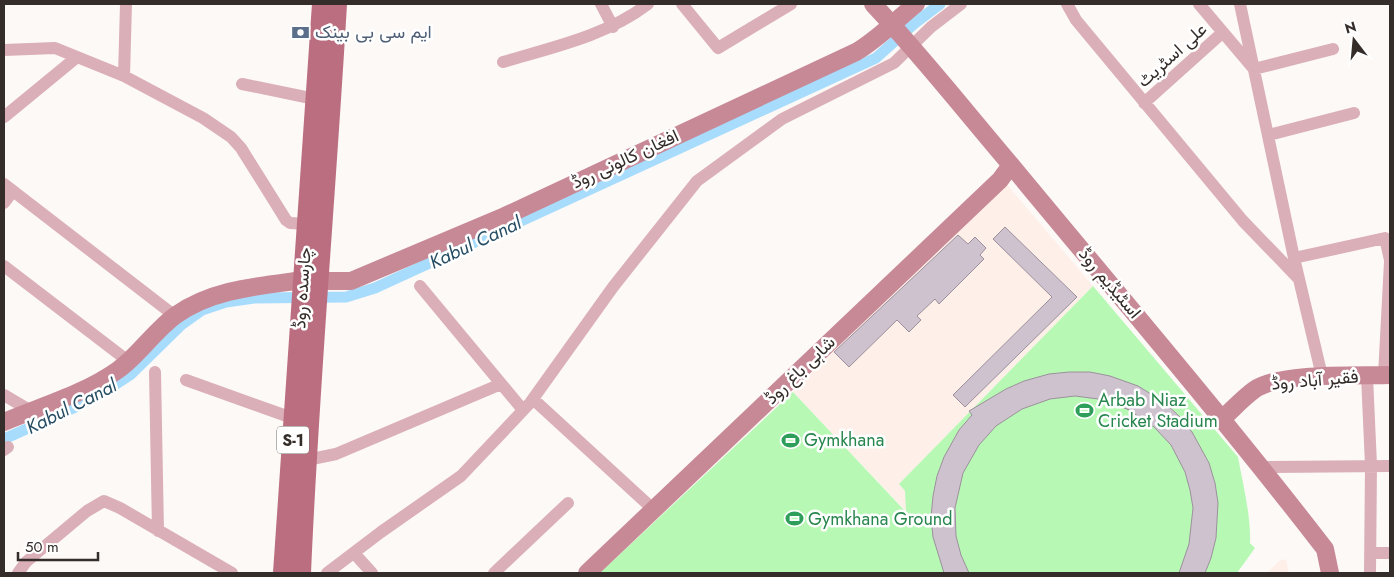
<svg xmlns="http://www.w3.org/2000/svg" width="1394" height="577" font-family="Jost,Vazirmatn,sans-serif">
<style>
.built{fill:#feefe8}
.green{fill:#b7f9b4}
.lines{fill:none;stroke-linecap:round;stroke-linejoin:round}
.canal{stroke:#a8dcfc;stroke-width:11}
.building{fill:#cfc2cf;stroke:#9c909c}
.street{stroke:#dbafb7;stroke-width:12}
.secondary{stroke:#c88997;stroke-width:18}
.primary{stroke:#ba6e7f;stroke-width:20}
.labels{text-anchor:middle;stroke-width:5;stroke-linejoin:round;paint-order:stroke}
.shield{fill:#fff;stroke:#716c6a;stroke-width:1}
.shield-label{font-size:16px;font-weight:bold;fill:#342d2a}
.service-label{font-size:18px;fill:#4e5e75;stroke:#fff;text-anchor:start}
.street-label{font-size:18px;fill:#342d2a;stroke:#fff}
.leisure-label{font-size:18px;fill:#27864d;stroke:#fff;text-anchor:start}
.water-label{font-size:19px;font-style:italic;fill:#254c62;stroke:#fff}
</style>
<rect width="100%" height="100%" fill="#fdf9f7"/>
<path class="built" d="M1004 181 1093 286 899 484 905 491 907 512 793 392Z
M1286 559 1289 573H1267L1279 561Z"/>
<path class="green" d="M1093 286 1238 457C1243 485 1251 515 1250 543L1255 548 1237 573H600L793 392 906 512 905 491 899 484Z"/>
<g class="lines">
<path class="canal" d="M4 439 80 405 107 390 130 375 181 325 202 310 226 302 254 298 346 297 375 288 876 58 915 23 940 4"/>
</g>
<path class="building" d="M1005 227 1077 297 965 407 953 395 1052 297 993 239Z
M958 235 968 244 975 237 986 248 980 255 984 259 939 304 935 299 917 316 921 320 909 332 897 320 849 367 834 352Z
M1069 372H1090L1110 376 1138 386 1164 402 1179 416 1192 432 1209 463 1215 483 1218 503 1216 538 1211 558 1205 573H1179L1189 544 1193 508 1190 490 1185 472 1171 445 1154 427 1129 410 1106 400 1075 396 1050 399 1022 409 996 426 979 445 963 473 955 508 956 536 961 555 969 573H944L933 537 931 517 933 496 937 476 944 457 959 430 972 415 969 411 1006 389 1024 381 1049 374Z"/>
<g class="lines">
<path class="street" d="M601 4 613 27
M682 4 718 48 791 4
M1067 4 1076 20 1243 221 1298 278
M1199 4 1254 69 1333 49
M1240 4 1294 258 1322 376
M4 50 55 48 124 76 203 118 231 137 241 148 286 220 290 223 307 224
M503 62C553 47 606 36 648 4
M124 76 126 4
M242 84 315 99
M1144 103 1222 33
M4 117 77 57
M1269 135 1354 113
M4 184 175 316
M4 203 13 191
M1294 258 1385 238 1390 260
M4 266 128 361
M420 286 523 410
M155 372 158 531
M1384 375 1390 262
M1367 376 1371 465 1370 573
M186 380 295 419
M4 395 31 411
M533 399 654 510
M4 450 8 447
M307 460 336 454 501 384
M1261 467 1390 466
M354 553 372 573
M1371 553H1390
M18 573 26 562 87 511 104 501 120 508 232 573
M327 573 381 532 461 476 530 403 613 287 697 181 782 119 894 63 931 27 961 4
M494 573 568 503"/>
<path class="secondary" d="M873 4C921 55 965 111 1011 165 1116 292 1224 418 1325 549L1330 573
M319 281H351L505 216 856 52C878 39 896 20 916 4
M1223 418C1233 409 1243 398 1254 390 1279 372 1358 376 1390 375
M4 422C42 406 84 394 118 370 139 355 154 331 176 315 213 289 259 286 303 280
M587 573 1000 180 1011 165"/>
<path class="primary" d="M283 573 322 4
M301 573C309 383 326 194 337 4"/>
</g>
<defs>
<symbol id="bank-bare" viewBox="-9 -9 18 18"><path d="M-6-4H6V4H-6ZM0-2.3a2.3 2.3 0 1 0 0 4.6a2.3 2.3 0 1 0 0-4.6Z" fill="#5c6f8a" stroke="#fff" stroke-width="2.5" paint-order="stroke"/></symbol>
<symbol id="stadium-bare" viewBox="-9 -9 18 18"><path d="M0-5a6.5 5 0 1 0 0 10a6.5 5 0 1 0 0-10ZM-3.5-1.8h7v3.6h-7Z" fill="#2e9e5b" stroke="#fff" stroke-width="2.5" paint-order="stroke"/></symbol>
</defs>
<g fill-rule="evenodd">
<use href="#bank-bare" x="288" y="20" width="25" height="25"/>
<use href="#stadium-bare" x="1072" y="398" width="25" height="25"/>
<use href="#stadium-bare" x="778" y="428" width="25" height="25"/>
<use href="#stadium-bare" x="782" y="506" width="25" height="25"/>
</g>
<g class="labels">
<rect class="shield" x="277" y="426.5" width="32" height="27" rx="4"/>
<g class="shield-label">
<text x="293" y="446">S-1</text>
</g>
<g class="service-label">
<text x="315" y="38">ایم سی بی بینک</text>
</g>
<g class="street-label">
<text transform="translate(1172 55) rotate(-42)" y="6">علی اسٹریٹ</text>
<text transform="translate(625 159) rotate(-25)" y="6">افغان کالونی روڈ</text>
<text transform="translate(1110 283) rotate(50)" y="6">اسٹیڈیم روڈ</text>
<text transform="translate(302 288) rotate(-86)" y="6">چارسدہ روڈ</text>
<text transform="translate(800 370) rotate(-44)" y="6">شاہی باغ روڈ</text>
<text transform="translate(1315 380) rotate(-5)" y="6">فقیر آباد روڈ</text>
</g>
<g class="leisure-label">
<text x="1098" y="406">Arbab Niaz<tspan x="1098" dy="21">Cricket Stadium</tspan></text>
<text x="804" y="446">Gymkhana</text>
<text x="808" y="525">Gymkhana Ground</text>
</g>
<g class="water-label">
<text transform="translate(475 242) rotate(-25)" y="7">Kabul Canal</text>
<text transform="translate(71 406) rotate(-27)" y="7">Kabul Canal</text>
</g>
</g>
<rect width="1394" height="577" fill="none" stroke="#342d2a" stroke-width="10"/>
<g transform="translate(1354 40) rotate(344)" stroke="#ffffff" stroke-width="4" paint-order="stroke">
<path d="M0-4L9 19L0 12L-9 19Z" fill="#342d2a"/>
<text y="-8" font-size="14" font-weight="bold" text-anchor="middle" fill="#342d2a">N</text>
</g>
<path d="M18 552v8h80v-8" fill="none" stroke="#342d2a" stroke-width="2.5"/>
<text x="25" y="552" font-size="15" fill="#342d2a" stroke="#ffffff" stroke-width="4" paint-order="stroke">50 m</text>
</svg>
